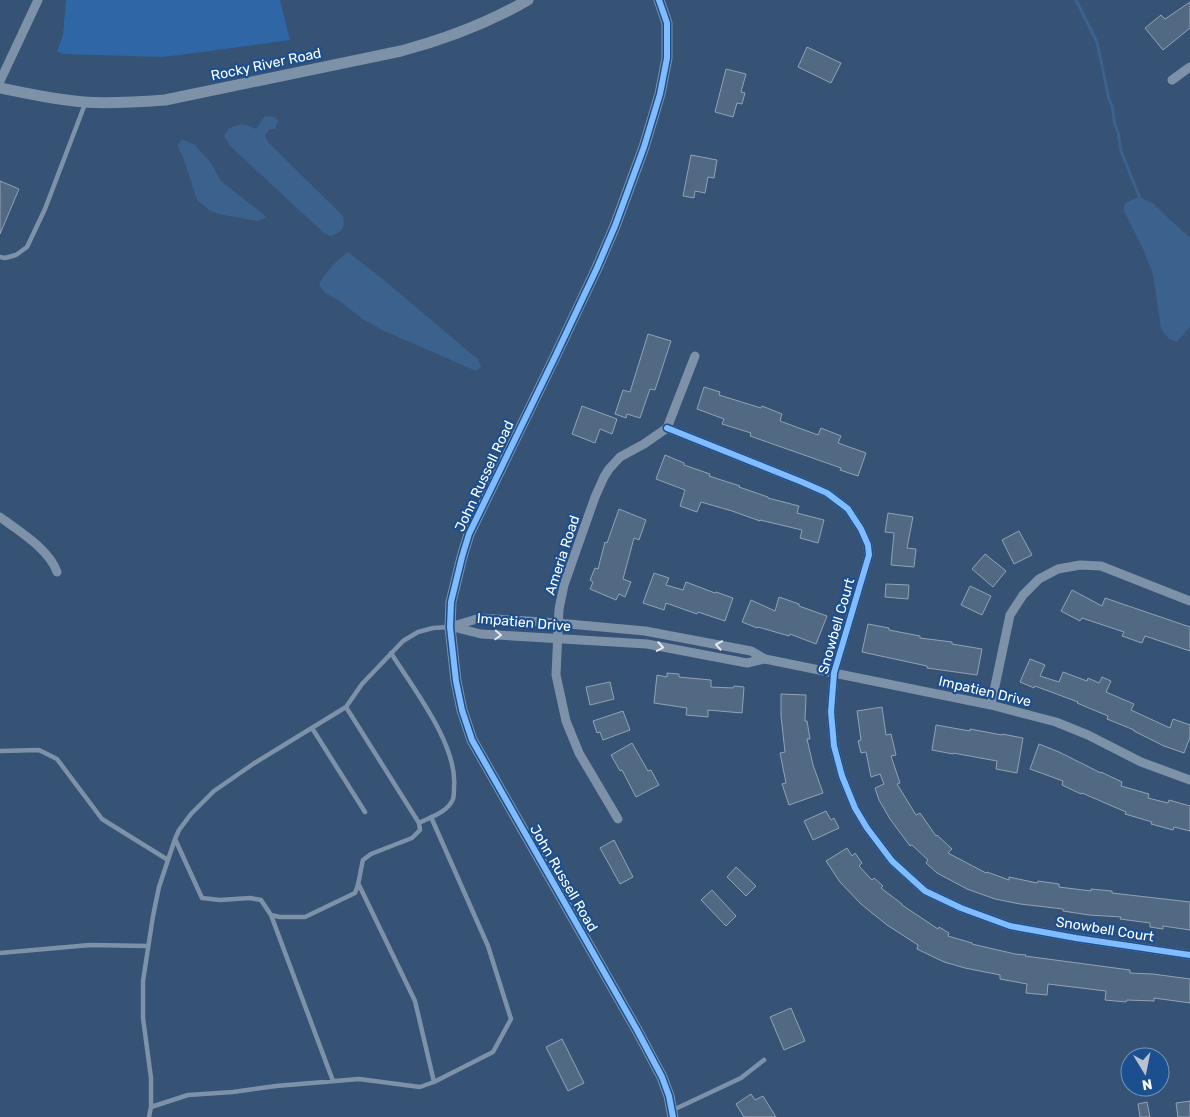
<svg xmlns="http://www.w3.org/2000/svg" width="1190" height="1117" font-family="Rubik,sans-serif">
<style>
.green{fill:#2f66a5}
.water{fill:#3b618d}
.lines{fill:none;stroke-linecap:round;stroke-linejoin:round}
.stream{stroke:#3b618d;stroke-width:3}
.building{fill:#526984;stroke:#92a2b6}
.service{stroke:#7d92a8;stroke-width:4.5}
.minor{stroke:#7d92a8;stroke-width:9}
.tertiary{stroke:#7d92a8;stroke-width:11}
.cycleway-casing{stroke:#1b4f8f;stroke-width:9}
.cycleway{stroke:#80bcff;stroke-width:6}
.oneway{stroke:#e5e9ee}
.labels{text-anchor:middle;stroke-width:4.5;stroke-linejoin:round;paint-order:stroke}
.street-label{font-size:14px;fill:#fff;stroke:#1b4f8f}
</style>
<rect width="100%" height="100%" fill="#365274"/>
<path class="green" d="M66 0H280L290 40 180 55 161 57 63 54 57 51 63 35Z"/>
<path class="water" d="M265 116 275 117 278 121 275 129H270L265 135 268 142 343 216C345 228 343 232 331 236L325 234 229 145 224 136 228 129C240 123 244 123 256 129Z
M182 139 195 145 211 163 221 181 267 217 258 221 223 215 210 211 197 200 184 160 179 149 178 145Z
M1139 197 1153 203 1165 215 1190 238V327L1177 342 1169 339 1161 329 1153 275 1144 251 1124 211 1125 203Z
M348 252 384 280 469 352 478 359 481 367 476 371 384 331 364 320 338 300 325 293 319 285C325 272 336 261 348 252Z"/>
<g class="lines">
<path class="stream" d="M1076 0 1097 42 1109 99 1112 106 1115 125 1118 132 1121 151 1141 201"/>
</g>
<path class="building" d="M1190 2V28L1163 50 1145 28 1161 15 1165 19Z
M807 47 841 63 831 83 798 67Z
M726 69 746 74 741 92 745 93 742 104 737 103 733 117 715 112Z
M691 155 717 160 714 178 708 177 705 193 695 191 694 198 683 196Z
M0 181 19 189 0 234Z
M648 334 671 341 655 390 650 389 640 418 627 414 626 418 615 414 623 390 630 392Z
M704 387 720 392 719 395 761 408 762 406 782 414 780 421 818 435 821 428 841 436 838 443 866 453 858 476 840 470 841 468 750 436 751 433 722 424 724 419 697 409Z
M582 406 617 419 612 434 600 429 595 443 572 434Z
M665 455 684 463V465L710 474 709 476 740 486 739 487 768 497V498L799 506 797 513 824 520 818 543 800 538 802 530 760 520V521L732 511 701 502 697 512 680 506 685 490 656 479Z
M619 509 646 520 639 540 634 538 623 579 631 582 625 597 619 594 616 600 590 589 593 582 590 580 595 568 598 569 605 542 607 543Z
M888 513 913 517 907 548 916 549 914 567 891 565 894 533 885 532Z
M1019 531 1032 555 1014 564 1002 540Z
M985 554 1006 571 993 587 972 569Z
M654 573 669 578 666 585 683 590 686 582 715 593 716 592 733 598 725 621 698 612 697 614 666 603 664 610 643 603Z
M886 584 909 585 908 599 885 597Z
M970 586 991 596 982 615 961 605Z
M1072 590 1102 606 1105 598 1190 627V651L1145 636 1142 643 1122 636 1124 632 1082 618 1080 621 1061 611Z
M779 597 799 604V606L827 616 816 644 790 634 789 636 758 627 757 628 742 622 751 600 775 611Z
M868 624 889 628V630L920 636V638L952 642V644L982 649 977 675 927 668V666L862 652Z
M1030 659 1045 665 1040 676 1059 682 1063 672 1087 681 1088 678 1099 683 1102 677 1111 681 1106 692 1134 704 1131 710 1170 728 1173 719 1190 725V737L1184 753 1164 746 1134 731V730L1107 719 1108 716 1077 703 1078 702 1035 686 1034 688 1020 682Z
M667 673 679 674V677L711 680V687L733 688 734 686 744 687 742 713 708 710V717L686 715 687 708 654 703 657 675 667 677Z
M610 682 614 699 590 705 586 687Z
M781 694 806 695 805 721H807L810 739H807L813 765 823 793 789 805 782 784 786 783 780 753 785 752 781 716Z
M882 707 886 735 891 734 896 755 891 756 900 783 897 784 916 815 920 813 936 836 937 835 952 849 948 853 986 873 987 872 1009 880V877L1037 883 1038 881 1059 884V887L1091 891V889L1112 891V893L1190 902V930L1163 926V929L1150 927V923L1120 919 1121 917 1089 915 1063 911V909L1020 904 995 899 967 889 937 873 926 863 928 860 912 845 910 846 890 819 879 800 875 788 884 784 880 774 871 777 866 752 861 753 858 741 861 740 857 711Z
M623 711 630 730 603 740 600 732 597 733 593 721Z
M936 725 970 731V729L1002 735V734L1023 738 1017 773 996 769 997 761 953 753V754L932 750Z
M632 743 648 771 651 770 659 785 636 797 622 770 620 771 611 755Z
M1039 744 1059 752 1101 773V772L1122 782 1121 786 1149 794 1148 798 1168 803 1169 800 1190 806V831L1174 827 1173 830 1151 824 1152 822 1125 814 1126 812 1082 793 1081 794 1062 785 1063 781 1030 769Z
M826 811 831 820 834 818 839 828 813 840 804 821Z
M614 840 633 877 620 884 600 848Z
M847 848 852 856 855 853 862 863 859 866 872 880 874 878 883 886 881 888 902 904V905L938 929 939 927 949 933 948 936 972 943V944L1015 954 1026 955 1025 956 1130 970V973L1153 974 1190 979V1003L1154 998V1001L1127 1000 1126 1002 1105 1000 1106 991 1048 984 1047 995 1026 993 1027 984 1000 979V975L965 968 944 962 917 949 918 945 887 925 861 904 840 882 826 861Z
M736 867 756 886 746 896 727 877Z
M712 890 736 916 726 926 701 900Z
M791 1008 805 1041 784 1050 770 1017Z
M562 1039 584 1083 568 1091 546 1047Z
M751 1094 755 1100 763 1096 776 1117H744L736 1104Z
M1190 1101V1117H1178L1176 1103Z
M1147 1102 1150 1117H1140L1138 1104Z"/>
<g class="lines">
<path class="service" d="M0 257 5 258 16 255 27 247 45 209 85 104
M346 707 419 823C431 817 448 812 453 799 454 796 454 791 454 787 458 745 413 688 391 653
M312 728 365 812
M0 751 39 750 57 759 102 819 168 860
M431 817 488 946 511 1019 493 1052 434 1082
M419 823 420 830 412 838 371 854 363 860C360 871 360 882 355 893L305 917H280L271 915 261 900 250 898 220 900 202 898 175 839 179 830 191 814 214 791 253 764 346 707 362 684 403 641 418 632 433 628 449 627
M271 915 333 1081
M0 953 90 945 148 946
M151 1107 188 1095 233 1092 276 1086 359 1079 420 1087 434 1082 415 1001 359 885
M673 1110 741 1078 764 1060
M149 1117 151 1107V1078L143 1018V981L153 916 159 887 175 839"/>
<path class="minor" d="M1172 80 1190 67
M0 81 38 0
M667 428 802 482 827 493 848 509 861 529 868 545 869 555 834 673 831 712 834 746 842 776 855 808 867 828 892 861 925 891 961 908 1010 926 1076 938 1190 955
M0 517C19 531 49 549 57 572
M450 627 480 618 558 623 645 631 751 651 765 659 991 705 1056 722 1088 735 1141 762 1190 780
M453 627 481 634 647 644 747 663 765 659
M991 705 1010 615 1023 595 1039 579 1058 569 1080 565 1101 566 1190 601
M618 819 579 753 566 721 556 675 559 609 564 585 595 497 604 477 609 469 620 457 644 444 667 428 695 356"/>
<path class="tertiary" d="M659 0 667 23V58L660 94 644 147 615 226 597 268 555 357 469 534 462 557 451 602 450 627 456 681 462 710 472 740 637 1030 662 1077 669 1096 673 1117
M0 88C28 94 56 100 84 102 111 104 138 102 165 100L401 51C446 39 488 23 528 0"/>
<defs>
<path id="cycleway" d="M659 0 667 23V58L660 94 644 147 615 226 597 268 555 357 469 534 462 557 451 602 450 627 456 681 462 710 472 740 637 1030 662 1077 669 1096 673 1117
M667 428 802 482 827 493 848 509 861 529 868 545 869 555 834 673 831 712 834 746 842 776 855 808 867 828 892 861 925 891 961 908 1010 926 1076 938 1190 955"/>
</defs>
<use href="#cycleway" class="cycleway-casing"/>
<use href="#cycleway" class="cycleway"/>
</g>
<defs><path id="oneway-chevron" d="M-2-3.5L2.5 0L-2 3.5" fill="none" stroke-width="1.6" stroke-linecap="round" stroke-linejoin="round" transform="scale(1.25)"/></defs>
<g class="oneway">
<use href="#oneway-chevron" transform="translate(498 635) rotate(3)"/>
<use href="#oneway-chevron" transform="translate(719 645) rotate(-169)"/>
<use href="#oneway-chevron" transform="translate(660 647) rotate(10)"/>
</g>
<g class="labels">
<g class="street-label">
<text transform="translate(266 64) rotate(-12)" y="5">Rocky River Road</text>
<text transform="translate(484 476) rotate(-65)" y="5">John Russell Road</text>
<text transform="translate(562 555) rotate(-72)" y="5">Ameria Road</text>
<text transform="translate(524 622) rotate(5)" y="5">Impatien Drive</text>
<text transform="translate(836 626) rotate(-74)" y="5">Snowbell Court</text>
<text transform="translate(985 691) rotate(13)" y="5">Impatien Drive</text>
<text transform="translate(564 878) rotate(60)" y="5">John Russell Road</text>
<text transform="translate(1105 929) rotate(9)" y="5">Snowbell Court</text>
</g>
</g>
<g transform="translate(1145 1072) rotate(170)"><circle r="24" fill="#1b4f8f" stroke="#7695bc"/>
<path d="M0-4L9 19L0 12L-9 19Z" fill="#b9c2ce"/>
<text y="-8" font-size="14" font-weight="bold" text-anchor="middle" fill="#ffffff">N</text>
</g>
</svg>
